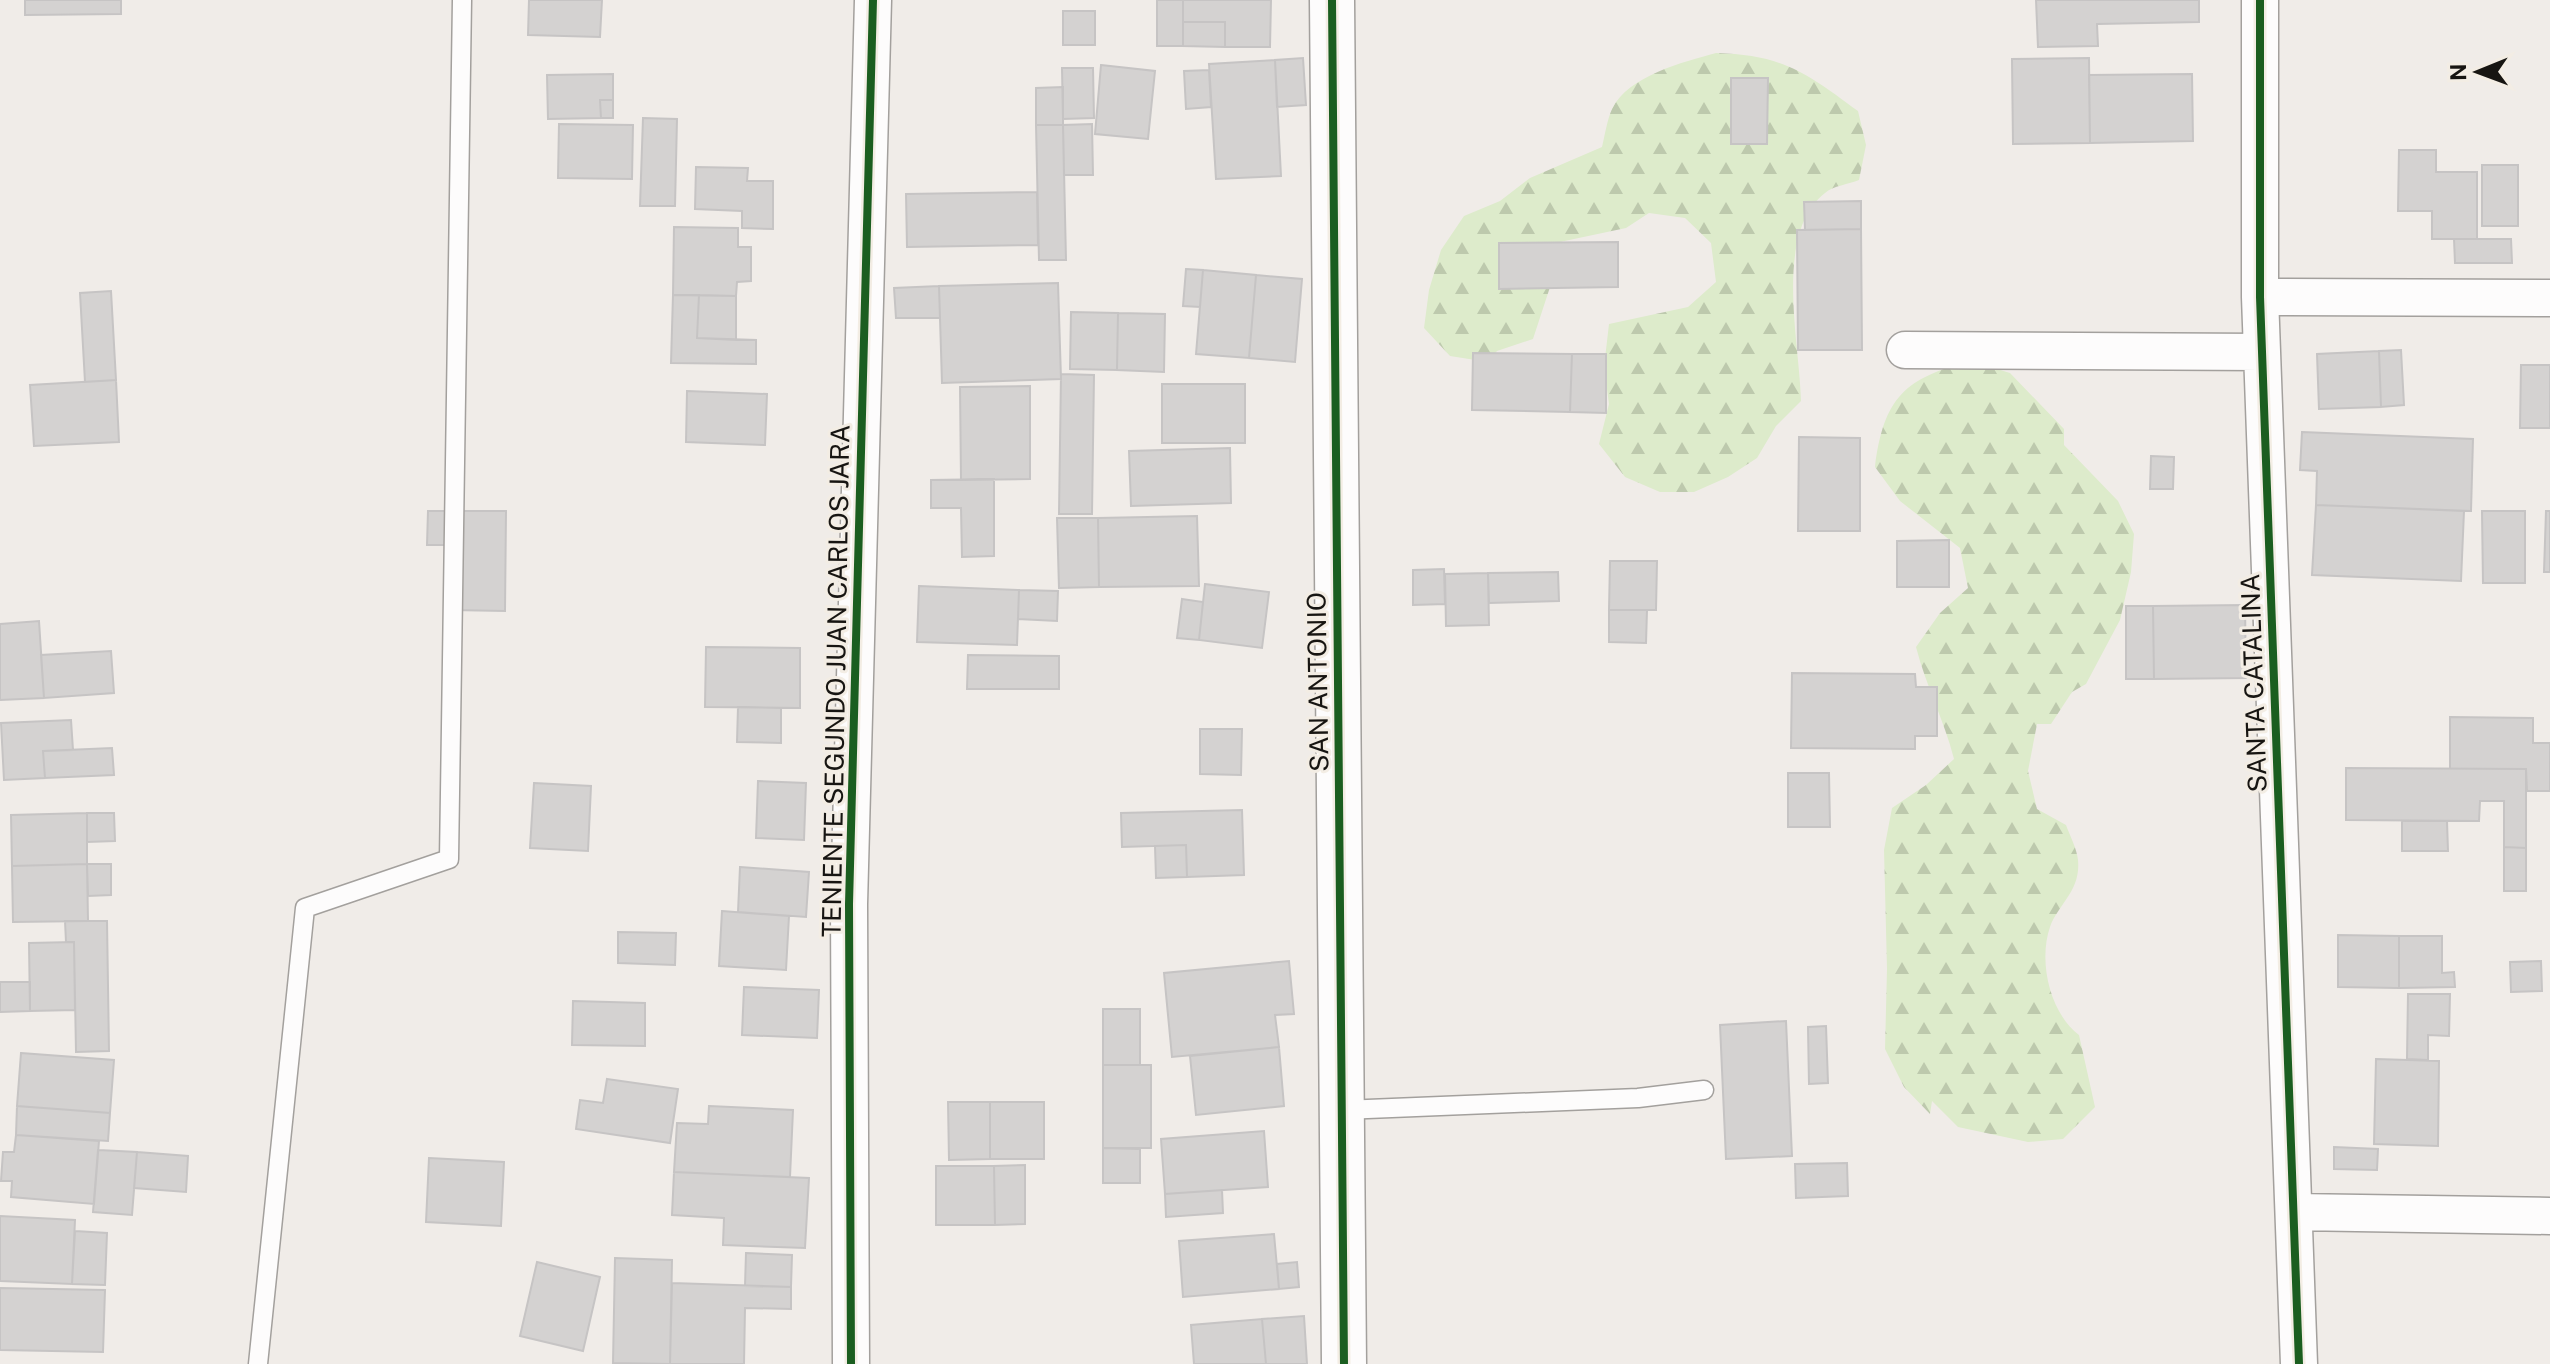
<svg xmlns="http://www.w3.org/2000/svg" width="2550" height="1364" font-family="'Public Sans',sans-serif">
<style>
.forest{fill:url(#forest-firs)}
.building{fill:#d4d2d1;stroke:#c6c4c4;stroke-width:2}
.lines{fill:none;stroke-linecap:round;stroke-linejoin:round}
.lane-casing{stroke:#a3a09d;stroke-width:21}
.street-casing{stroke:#a3a09d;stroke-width:39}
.secondary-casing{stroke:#a3a09d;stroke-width:47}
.lane{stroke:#fdfcfc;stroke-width:18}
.street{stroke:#fdfcfc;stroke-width:36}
.secondary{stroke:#fdfcfc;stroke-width:44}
.cycleway-casing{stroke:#f3ede4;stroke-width:13}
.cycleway{stroke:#1b5e20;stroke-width:8}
.labels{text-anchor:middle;stroke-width:6;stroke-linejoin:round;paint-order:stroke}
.street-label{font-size:26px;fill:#171512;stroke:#f3ede4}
</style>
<defs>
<pattern id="forest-firs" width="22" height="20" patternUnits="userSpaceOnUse" patternTransform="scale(2)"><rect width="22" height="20" fill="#ddebcb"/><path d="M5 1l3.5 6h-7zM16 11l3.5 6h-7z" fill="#bdc9ad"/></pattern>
</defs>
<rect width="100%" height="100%" fill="#f0ece8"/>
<path class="forest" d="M1716 53C1783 55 1805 72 1858 111L1866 145 1859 180C1849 184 1833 186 1825 193 1773 233 1800 344 1801 401L1776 426 1757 458 1728 477 1694 492H1660L1625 477 1599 444 1609 404 1604 367 1609 324 1688 307 1716 282 1711 243 1685 218 1649 213 1626 228 1541 246 1551 284 1533 339 1497 351 1488 362 1450 356 1424 328 1429 290 1441 250 1464 216 1500 201 1530 178 1602 147C1605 135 1607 120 1612 109 1628 76 1683 62 1716 53Z
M1971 361 2010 373 2064 429V445L2118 501 2134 534 2131 572 2120 620 2086 684 2072 692 2051 724H2037L2028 771 2037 809 2066 825C2070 836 2077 849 2078 860 2081 891 2058 904 2050 927 2038 962 2050 1013 2079 1035L2095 1107 2063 1139 2028 1142 1958 1127 1932 1101 1930 1114 1904 1087 1885 1049 1887 969 1884 850 1892 808 1926 785 1954 759C1944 720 1926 686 1916 647L1940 613 1968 588 1960 548 1900 501 1875 467C1884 397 1905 378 1971 361Z"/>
<path class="building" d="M25 0H121V14L25 15Z
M529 0H602L600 37 528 35Z
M1157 0H1183V46H1157Z
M1183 0H1271L1270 47H1225V22H1183Z
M2036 0H2199V22L2097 24 2098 46 2038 47Z
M1063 11H1095V45H1063Z
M1183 22H1225V47L1183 46Z
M1303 58 1306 105 1277 107 1275 60Z
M2089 58 2090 143 2013 144 2012 59Z
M1275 60 1281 176 1216 179 1209 64Z
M1101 65 1155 71 1148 139 1095 134Z
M1062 68H1093L1094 118 1063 119Z
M1209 70 1211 107 1186 109 1184 71Z
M613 74V100H600L601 118 548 119 547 75Z
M2192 74 2193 141 2090 143 2089 75Z
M1731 78H1768L1767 144H1731Z
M1063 87V125H1036V88Z
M600 100H613V118H601Z
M643 118 677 119 675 206H640Z
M559 124 633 125 632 179 558 178Z
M1092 124 1093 175H1064L1063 125Z
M1036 125H1063L1066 260H1039Z
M2399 150H2436V172H2477V239H2432V211H2398Z
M2482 165H2518V226H2482Z
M696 167 748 168 747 181H773V229L742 228V211L695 209Z
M1037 192 1038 245 907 247 906 194Z
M1861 201V229L1805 230 1804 202Z
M674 227 738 228V247H751V281L737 282 736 296 673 295Z
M1861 229 1862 350H1798L1797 230Z
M2454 239H2511L2512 263H2455Z
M1618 242V287L1499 289V243Z
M1186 269 1203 270 1200 307 1183 306Z
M1203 270 1256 275 1249 358 1196 354Z
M1256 275 1302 279 1295 362 1249 358Z
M1058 283 1061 379 942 383 939 286Z
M939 286 940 318H896L894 288Z
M111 291 116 380 85 382 80 293Z
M673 295H699L697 338 756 340V364L671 363Z
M699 295 736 296V340L697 338Z
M1071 312 1118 313 1117 370 1070 369Z
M1118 313 1165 314 1164 372 1117 370Z
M2401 350 2404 405 2381 407 2379 351Z
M2379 351 2381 407 2319 409 2317 354Z
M1473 353 1572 354 1570 412 1472 410Z
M1572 354H1606V413L1570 412Z
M2521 365H2550V428H2520Z
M1061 374 1094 375 1092 514H1059Z
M116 380 119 442 34 446 30 385Z
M1162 384H1245V443H1162Z
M1030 386V479L961 480 960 387Z
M687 391 767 394 765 445 686 442Z
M2302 432 2473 439 2471 511 2316 505 2317 471 2300 470Z
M1799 437 1860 438V531H1798Z
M1230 448 1231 503 1131 506 1129 451Z
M2151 456 2174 457 2173 489H2150Z
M994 479V556L962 557 961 508H931V480Z
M2316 505 2464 511 2461 581 2312 575Z
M428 511H452V545H427Z
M452 511H506L505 611 452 610Z
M2482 511H2525V583H2483Z
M2546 511H2550V572H2544Z
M1197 516 1199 586 1099 587 1098 518Z
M1057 518H1098L1099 587 1059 588Z
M1949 540V587H1897V541Z
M1610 561H1657L1656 610H1609Z
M1444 569 1445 604 1413 605V570Z
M1558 572 1559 601 1489 603 1488 573Z
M1488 573 1489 625 1446 626 1445 574Z
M1205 584 1269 592 1262 648 1199 640Z
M919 586 1019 590 1017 645 917 642Z
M1019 590 1058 591 1057 621 1018 619Z
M1182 599 1203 602 1199 640 1177 638Z
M2245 605 2246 678 2154 679 2153 606Z
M2126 606H2153L2154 679H2126Z
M1609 610H1647L1646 643 1609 642Z
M39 621 44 698 0 700V624Z
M706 647 800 648V708L705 707Z
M111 651 114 693 44 698 41 655Z
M968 655 1059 656V689H967Z
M1792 673 1915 674 1916 687H1937V736H1915V749L1791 748Z
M738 707 781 708V743L737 742Z
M2450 717 2533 718V743H2550V791H2527L2526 769H2450Z
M71 720 73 750 43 751 45 778 4 780 1 723Z
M1200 729H1242L1241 775 1200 774Z
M112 748 114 775 45 778 43 751Z
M2346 768 2526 769V848L2504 847V801H2480L2479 821 2346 820Z
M1788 773H1829L1830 827H1788Z
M758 781 806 783 804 840 756 838Z
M534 783 591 786 588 851 530 848Z
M1242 810 1244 875 1187 877 1186 845 1122 847 1121 813Z
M87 813H114L115 841 87 842Z
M87 813V864L12 866 11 815Z
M2402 821H2447L2448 851H2402Z
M1186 845 1187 877 1156 878 1155 846Z
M2504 847 2526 848V891H2504Z
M87 864H111V895L88 896Z
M87 864 88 921 13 922 12 866Z
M740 867 809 872 806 917 738 912Z
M722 911 789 916 786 970 719 966Z
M65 921H107L109 1051 76 1052 74 942H66Z
M618 932 676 933 675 965 618 963Z
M2338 935 2399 936V988L2338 987Z
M2399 936H2442V973L2454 972 2455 987 2399 988Z
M74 942 75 1010 30 1011 29 943Z
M1289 961 1294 1014 1275 1015 1279 1047 1172 1057 1164 973Z
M2541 961 2542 991 2511 992 2510 962Z
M0 982H30V1011L0 1012Z
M744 987 819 990 817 1038 742 1035Z
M2408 994H2450L2449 1036 2428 1035V1060L2407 1059Z
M573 1001 645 1003V1046L572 1045Z
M1103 1009H1140V1065H1103Z
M1786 1021 1792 1156 1726 1159 1720 1025Z
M1826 1026 1828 1083 1809 1084 1808 1027Z
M1279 1047 1284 1106 1196 1115 1190 1056Z
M21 1053 114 1060 110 1113 17 1106Z
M2376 1059 2439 1061 2438 1146 2374 1144Z
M1103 1065H1151V1148H1103Z
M607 1079 678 1089 670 1143 576 1129 580 1100 603 1103Z
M948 1102H990V1159L949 1160Z
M990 1102H1044V1159H990Z
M17 1106 110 1113 108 1141 16 1135Z
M709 1106 793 1110 790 1177 674 1172 677 1123 708 1124Z
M1264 1131 1268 1187 1165 1194 1161 1139Z
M16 1135 99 1141 94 1204 11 1197 12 1181H1L3 1152H14Z
M2334 1147 2378 1149 2377 1170 2334 1169Z
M1103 1148 1140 1149V1183H1103Z
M98 1150 137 1152 132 1215 93 1212Z
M137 1152 188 1156 186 1192 134 1188Z
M429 1158 504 1162 501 1226 426 1222Z
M1847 1163 1848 1196 1796 1198 1795 1164Z
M1025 1165V1224L995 1225 994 1166Z
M936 1166H994L995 1225H936Z
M674 1172 809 1178 805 1248 723 1245 724 1218 672 1215Z
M1222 1190 1223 1213 1166 1217 1165 1194Z
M0 1216 75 1220 72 1284 0 1281Z
M75 1231 107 1233 105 1285 72 1284Z
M1274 1234 1279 1289 1183 1297 1179 1241Z
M746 1253 792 1255 791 1287 745 1286Z
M615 1258 672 1260 670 1364 613 1363Z
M537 1262 600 1277 583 1351 520 1336Z
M1297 1262 1299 1287 1279 1289 1277 1264Z
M672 1283 791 1287V1309L745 1308 744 1364H670Z
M0 1288 105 1290 103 1352 0 1350Z
M1304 1316 1307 1364H1266L1262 1319Z
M1262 1319 1266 1364H1194L1191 1325Z"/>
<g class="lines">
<defs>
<path id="lane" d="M1343 1110 1638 1098 1704 1090
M258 1364 305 908 449 859 462 0"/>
<path id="street" d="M2260 0V297L2299 1364
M2260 297 2550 298
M1905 350 2261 352
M2295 1212 2550 1216
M851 1364 849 904 873 0"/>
<path id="secondary" d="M1332 0 1344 1364"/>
</defs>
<use href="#lane" class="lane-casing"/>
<use href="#street" class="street-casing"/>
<use href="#secondary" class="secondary-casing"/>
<use href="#lane" class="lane"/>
<use href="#street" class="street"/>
<use href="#secondary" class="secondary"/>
<defs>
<path id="cycleway" d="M1332 0 1344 1364
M2260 0V297L2299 1364
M851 1364 849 904 873 0"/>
</defs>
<use href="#cycleway" class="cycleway-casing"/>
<use href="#cycleway" class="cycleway"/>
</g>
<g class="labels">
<g class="street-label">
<text transform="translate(836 681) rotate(-89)" y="9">TENIENTE SEGUNDO JUAN CARLOS JARA</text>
<text transform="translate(1318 682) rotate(-91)" y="9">SAN ANTONIO</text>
<text transform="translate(2254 683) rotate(-92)" y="9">SANTA CATALINA</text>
</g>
</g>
<g transform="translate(2478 72) rotate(269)" stroke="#f3ede4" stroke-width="6" paint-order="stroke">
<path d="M0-6L14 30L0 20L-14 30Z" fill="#171512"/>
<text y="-12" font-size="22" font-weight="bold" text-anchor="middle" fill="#171512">N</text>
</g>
</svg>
